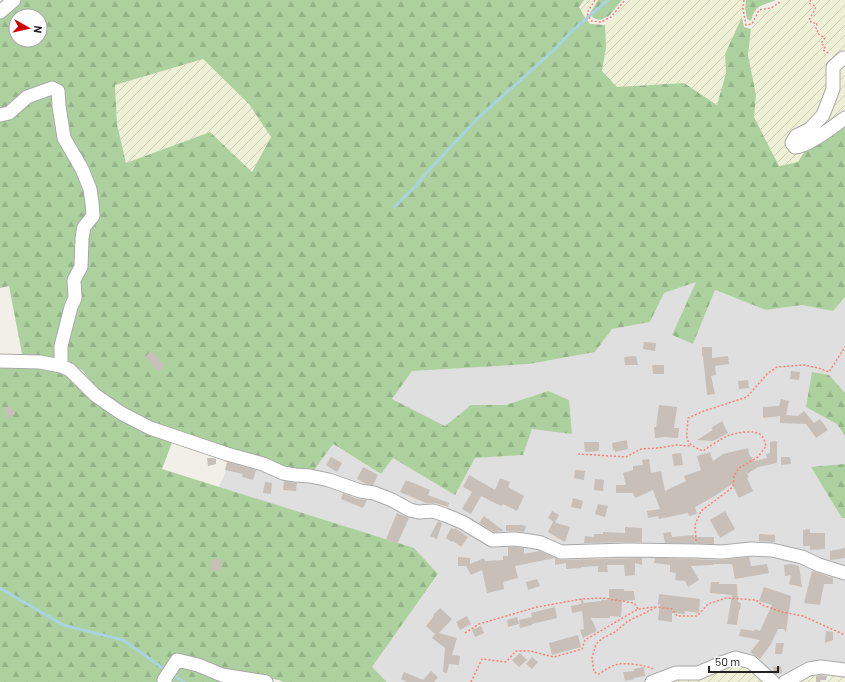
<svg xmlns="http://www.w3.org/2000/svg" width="845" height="682" font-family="Barlow,sans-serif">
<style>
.residential{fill:#e0dfdf}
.farmland{fill:url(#farmland-furrows)}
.forest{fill:url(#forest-firs);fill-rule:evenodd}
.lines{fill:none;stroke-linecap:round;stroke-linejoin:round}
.stream{stroke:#aad3df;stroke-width:3}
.building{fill:#c7bfb8}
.minor-casing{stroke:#a9a9a9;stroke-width:15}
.path{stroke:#fa8072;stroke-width:1.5;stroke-dasharray:2 2;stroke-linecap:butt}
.minor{stroke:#fff;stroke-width:13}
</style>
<defs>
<pattern id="farmland-furrows" width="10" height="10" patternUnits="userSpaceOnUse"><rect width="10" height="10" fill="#eef0d5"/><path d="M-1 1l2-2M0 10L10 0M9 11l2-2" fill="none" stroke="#ccceb7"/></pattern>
<pattern id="forest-firs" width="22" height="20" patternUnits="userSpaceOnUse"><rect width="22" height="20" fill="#add19e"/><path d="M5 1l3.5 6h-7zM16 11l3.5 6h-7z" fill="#95b388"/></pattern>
</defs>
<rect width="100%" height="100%" fill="#f2efe9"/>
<path class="residential" d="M697 281 672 335 693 344 714 290 766 310 802 305 833 310 845 297V674L809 672 790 682H764L736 662 661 682H387L372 667 438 575 219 487 235 449 332 444 381 474 393 458H475L523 455 531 429 548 391 506 405H471L445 426 391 399 412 371 528 364 595 352 612 329 650 322 663 293Z"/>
<path class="farmland" d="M584 0H594L585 13 584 16 579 7Z
M627 0H743L742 17 725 54 726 73 717 105 684 83 617 87 602 72 606 48 605 25 613 18Z
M781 0H810L807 4 814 7 807 21 811 25H815L814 29 817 31 816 33 823 39 820 43 824 47 821 50 829 55 827 59 835 60 830 90 811 141 798 162 779 166 754 117 756 95 748 55 751 29 755 23 761 11 772 9 777 7 780 3Z
M813 0H845V55L836 58 831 57 832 53 825 50 827 47 823 43 826 39 819 33 820 30 818 26 819 22 813 21 811 19 818 6 811 3Z
M203 59 250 104 271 137 252 172 210 132 126 163 117 124 115 85Z
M845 62V114L830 127 812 129 834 75Z
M737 662 753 670 763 682H664Z
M831 671 845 673V682H794L817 672V681H829Z"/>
<path class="forest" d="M20 0H584L579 7 584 16 590 24 605 25 606 48 602 71 617 87 684 83 717 105 726 73 725 54 742 17 744 27 751 29 748 55 756 95 754 117 779 166 798 162 811 141 845 120V297L833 311 802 305 766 310 715 290 693 344 672 335 696 282 664 293 650 322 612 329 595 352 529 364 412 371 392 399 445 426 471 405H506L548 391 569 400 572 434 532 429 523 455 475 458 455 495 393 458 381 474 333 444 314 470 287 467 261 458 208 441 171 431 138 416 102 395 82 370 67 364 65 347 77 278 87 228 96 218 69 137 60 86 0 111V16ZM16 16H40V40H16ZM203 59 249 104 271 137 252 172 210 132 126 163 117 124 115 85Z
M598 0H622L609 16 600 20 593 18 590 13Z
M746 0H776C769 4 759 4 755 11 753 14 752 18 751 21L747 19 745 8Z
M54 93 90 206 73 298 59 362 23 359 9 286 0 288V118L31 99Z
M0 363 62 368 173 440 162 469 414 548 438 574 372 667 387 682H283L279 680 250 676 176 656 159 682H0Z
M812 372 829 375 845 393V436L837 424 806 407Z
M845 464V518H842L811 467Z
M180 667 237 682H168Z"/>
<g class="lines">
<path class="stream" d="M394 207 414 188 431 168 479 117 553 51 572 31 608 0
M0 588 63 625 123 640 167 671
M171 674 184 682"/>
</g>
<path class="building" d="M644 342 656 343 655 351 643 349Z
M702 347H712V358L728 356 729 364 715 366 716 375 711 376 715 394 707 395 703 356H702Z
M151 351 165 365 159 372 145 357Z
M636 356 638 365H625L624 357Z
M652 365H664V374H653Z
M791 371 800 372 799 380 790 379Z
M748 380 749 388 739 389 738 381Z
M781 399 789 401 786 415 798 416 804 411 814 423 820 419 828 430 816 438 806 424 780 423V416L763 418V407L779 406Z
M659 405 677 407 674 428H679L678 438 664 437 655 438 654 427H656Z
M11 406 15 414 8 418 4 409Z
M722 421 728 433 713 441 697 440 713 430 711 428Z
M627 440 628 449 615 452V450H613L612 443Z
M777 441V463L758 467 747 474 749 477 747 478 753 491 739 498 732 484 715 496 695 507 697 514 689 516 688 513 659 519 658 516 648 518 647 511 660 509 653 490 635 498 633 493H616V485H626L623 473 633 470V466L643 465 642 460 649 459 651 473 661 471 665 491 686 481 684 476 701 470 697 456 710 452 713 461 723 454 748 448 749 454 754 461 767 458 766 454 770 453V442Z
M584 442H599V451L585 452Z
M681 453 683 465 674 466 672 454Z
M331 457 342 463 337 472 326 465Z
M781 457H790L791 464 781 465Z
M207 458H213L216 459V464L208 466Z
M227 462 256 470 253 480 242 477 243 474 225 470Z
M363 467 378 475 373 485 366 484 357 479Z
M575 470 585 471 584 480 574 478Z
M469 475 495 490 500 478 510 482 508 487 524 496 517 511 503 504 501 506 481 496 471 514 462 509 472 492 463 487Z
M595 479 604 480 603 491 594 490Z
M406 480 430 490 428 495 449 503 448 507 435 503H426L400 492Z
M284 481 297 483 296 491 283 490Z
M265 482 272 483 271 494 263 493Z
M343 493 357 499 367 500 363 508 341 499Z
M573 498 583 501 581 509 571 507Z
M598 504 608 506 605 517 595 514Z
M552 511 559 515 555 523 548 518Z
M725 511 735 529 720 538 710 520Z
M397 513 409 518 397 544 386 539Z
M484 516 504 531 494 532 479 523Z
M438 521 442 523 437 539 430 536Z
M553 522 570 527 565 542 548 532Z
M506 525H522L526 526 524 532 515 531H506Z
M625 527 642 528V542L584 543 585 536 594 537V534H603V532L625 533Z
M451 528 454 529 455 528 468 537 461 547 453 541 452 542 446 538Z
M810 529V533H825V549L810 550V546H803V530Z
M671 532 672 537 694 535V537H714V544L665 543 663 533Z
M759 534 775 535V542L759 541Z
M508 547H515L524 548V554L540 551 561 560 642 558V565L635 563V575L625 576 624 565H607L608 572H598V566L581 567V568L566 569V563L555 565V558L515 566 518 578 503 582 504 589 487 593 482 570 471 575 466 566H458V557L470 558V564L484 558 485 561 503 560V556H508Z
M845 548V558L830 560V551Z
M749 557 751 566 767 564 769 573 735 579 732 564H713V565L691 566 699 580 688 587 685 581 675 580 676 573 670 572V565L654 563 655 558 722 560Z
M221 559V571H211V560Z
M791 564 799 566 802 587 789 584 791 575 785 576 784 565Z
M812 571 833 578V584H824L820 605 804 603Z
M537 579 540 586 528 590 526 582Z
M711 582H719V584H737L738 602 741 603 740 610H739L737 625 727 624 732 595 710 593Z
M764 587 791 596 786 633 784 629H778L771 644 760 659 750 652 760 640 739 636 741 629 754 631 755 629 760 631 772 605 759 601Z
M609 589H624V591H634L635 600 622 601 621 617 610 616V618H591L597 631 583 638 580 630 584 629 582 611 572 613 571 606 581 604V599L582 598 584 603 601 601V600H609Z
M659 594 700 599 699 613 685 611V614L672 613V622L658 620 660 604 658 605Z
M555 607 557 618 532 624V625L520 628 519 620 532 617 531 613Z
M440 608 452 619 439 633 457 638 452 655 460 656 459 665 449 664 447 673 443 672 445 648 432 638 435 634 426 626 434 616 433 615Z
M467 616 471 624 460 630 456 622Z
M517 617 519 624 508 627 507 620Z
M481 626 484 633 475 637 472 630Z
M826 631 833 632V640L825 643Z
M578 635 581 647 552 655 549 643Z
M776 643H784L782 654H775Z
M520 653 527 660 519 667 512 660Z
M532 657 538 662 532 669 526 664Z
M781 666 782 673 776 674 774 672 773 667Z
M644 667 645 676 634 678V679L625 681 623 672 634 671V669Z
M431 671 438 677 434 682H407L401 679 404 672 423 680Z
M821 675 827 676 826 680H821L820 682H816V676Z"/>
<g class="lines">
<defs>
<path id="minor" d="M0 12 14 0
M845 58H843L833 67V89L823 115 810 129 796 136 792 143 795 147C807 147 834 126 845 118
M0 115 9 113 27 97 52 88 58 91 59 106 64 138 82 169 90 189 92 203 93 216 84 227 82 238 81 267 74 280 75 298 71 307 61 346V366
M0 361 40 362 61 366 70 370 95 395 121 413 150 428 227 454 263 464 283 473 295 475 310 476 329 480 360 491 374 493 392 500 410 510 419 512 433 511 445 515 462 522 492 540 515 539 530 541 541 543 561 552 628 550 697 551 722 552 751 549 772 550 802 557 819 565 845 573
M165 682 164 680 177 660 198 665 222 675 266 682
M652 682 676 673H698L710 668 724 662 735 658 751 662 773 682
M785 682 809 669 821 667 845 670"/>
</defs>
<use href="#minor" class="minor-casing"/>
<path class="path" d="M595 0 587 13 591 21 601 22 611 17 625 0
M744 0 743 9 746 25 752 24 759 10 771 8 779 3V0
M811 0 809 3 816 7 809 20 812 23H817L816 28 818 30 817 33 825 38 821 43 825 47 823 50 830 54
M578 454 626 457 641 449 659 448 676 445 691 446
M696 541 695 525 701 511 733 487 734 476 739 468 758 457 766 446C765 442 764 438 761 435 754 429 735 433 727 436 719 440 710 446 703 451 682 442 687 439 688 418L704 411 747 397 767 374 777 367 804 365 818 368 829 372 845 347
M465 633 479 624 537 607 582 599 602 598 634 603 638 609
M653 669C646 665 627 663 619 664 612 665 605 670 599 674L594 672 592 658 596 644 603 638 615 632 628 621 655 608
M471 682 482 659 506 662 516 651H530L554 657 582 649 585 640 638 609 656 607 672 609 677 616H697L708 604 726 598 756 600 762 605 782 612 803 616 845 635"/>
<use href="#minor" class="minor"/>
</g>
<g transform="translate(28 28) rotate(98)"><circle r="19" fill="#ffffff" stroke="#a7a7a7"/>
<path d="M0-3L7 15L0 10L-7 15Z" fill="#d40000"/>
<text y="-6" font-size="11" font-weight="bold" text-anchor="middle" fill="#222222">N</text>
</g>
<path d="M709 666v6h69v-6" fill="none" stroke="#222222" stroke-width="2"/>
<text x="715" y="666" font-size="12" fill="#222222" stroke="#ffffff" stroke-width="3" paint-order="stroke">50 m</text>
</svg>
